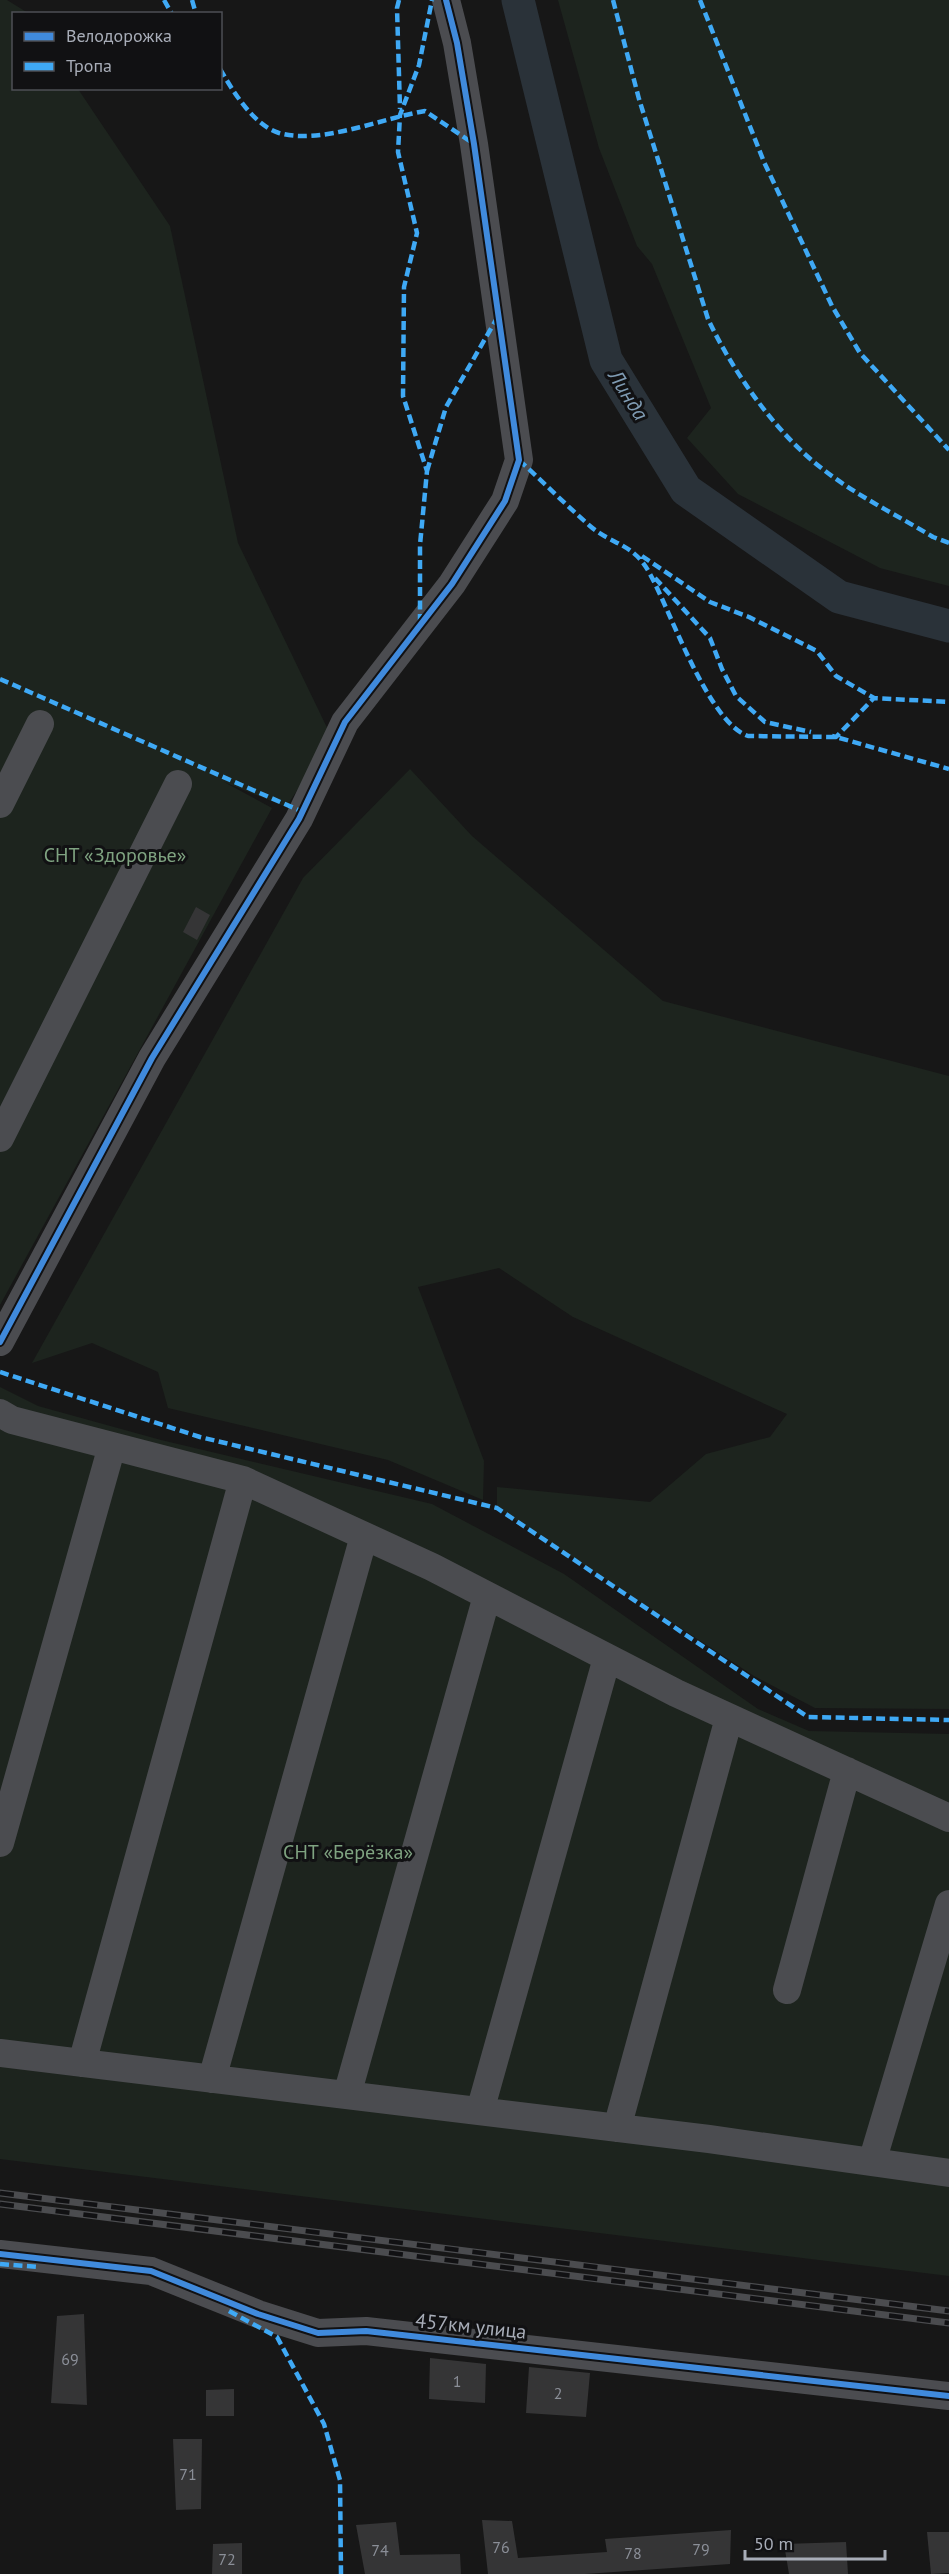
<svg xmlns="http://www.w3.org/2000/svg" width="949" height="2574" font-family="'PT Sans',sans-serif">
<style>
.green{fill:#1d241e}
.lines{fill:none;stroke-linecap:round;stroke-linejoin:round}
.river{stroke:#2a3239;stroke-width:33}
.building{fill:#353536}
.minor{stroke:#4b4c50;stroke-width:28}
.rail-casing{stroke:#4b4c4f;stroke-width:7}
.rail{stroke:#111113;stroke-width:4.5;stroke-dasharray:14;stroke-linecap:butt}
.quiet{stroke:#3fa9f5;stroke-width:4.5;stroke-dasharray:9 4.5;stroke-linecap:butt}
.cycleway-casing{stroke:#111113;stroke-width:10}
.cycleway{stroke:#408adc;stroke-width:6}
.labels{text-anchor:middle;stroke-width:6;stroke-linejoin:round;paint-order:stroke}
.number-label{font-size:16px;fill:#8b8f98}
.park-label{font-size:20px;fill:#7fa381;stroke:#111113}
.street-label{font-size:20px;fill:#a8adb8;stroke:#111113}
.water-label{font-size:21px;font-style:italic;fill:#7f9bb3;stroke:#111113}
</style>
<rect width="100%" height="100%" fill="#171717"/>
<path class="green" d="M0 0H7L28 13 14 14V88L78 89 170 226 238 543 332 738 286 807 224 782 272 808 0 1305Z
M558 0H949V586L880 568 738 494 687 438 711 408 652 264 637 246 599 148Z
M410 769 472 836 663 1001 949 1076V1709L815 1708 754 1676 497 1508V1487L650 1502 706 1454 770 1437 787 1414 573 1317 499 1268 418 1287 484 1461 483 1500 388 1460 168 1408 158 1372 92 1343 32 1363 303 878Z
M0 1387 38 1406 161 1440 432 1504 564 1574 758 1709 809 1731 949 1734V2276L0 2159Z"/>
<g class="lines">
<path class="river" d="M518 0 606 360 686 490 839 597 949 626"/>
</g>
<path class="building" d="M196 907 210 915 197 940 183 932Z
M84 2314 87 2405 51 2403 57 2316Z
M430 2358 486 2364 485 2403 429 2399Z
M529 2367 590 2373 586 2417 526 2413Z
M234 2389V2416H206V2390Z
M173 2439H202L201 2509 176 2510Z
M482 2520 512 2521 518 2558 607 2552 605 2539 731 2530 730 2564 585 2574H488Z
M396 2522 400 2555 460 2554 461 2574H365L356 2525Z
M927 2532H949V2573L931 2574Z
M846 2542 848 2574H789L784 2544Z
M242 2543V2574H212L213 2544Z"/>
<g class="lines">
<path class="minor" d="M0 804 40 724
M0 1138 178 784
M0 1342 152 1058 299 819 345 722 452 584 505 501 519 460 474 144 457 43 446 0
M0 1413 12 1420 243 1480 432 1567 676 1693 949 1818
M0 1843 112 1446
M787 1990 847 1771
M0 2053 709 2139 949 2173
M82 2063 243 1480
M212 2079 364 1536
M347 2095 487 1596
M480 2111 607 1658
M617 2128 729 1718
M872 2162 949 1904
M0 2254 151 2271 258 2314 318 2333 366 2331 949 2396"/>
<defs>
<path id="rail" d="M0 2193 949 2311
M0 2204 949 2323"/>
</defs>
<use href="#rail" class="rail-casing"/>
<use href="#rail" class="rail"/>
<path class="quiet" d="M164 0 172 14
M192 0 196 14
M399 0 397 8 400 109
M613 0 639 99 708 319C733 372 777 435 824 470 857 496 897 515 933 537L949 543
M700 0 764 162 832 306 860 353 949 450
M220 69C233 91 253 125 279 133 322 145 382 118 425 111L474 144
M519 460C543 482 566 505 590 526 612 545 634 543 650 574 671 612 708 722 748 736L836 737 949 769
M427 471 446 407 497 318
M642 556 710 602 749 617 817 651 836 676 874 698 949 702
M655 578 710 638 722 669 736 696 765 722 811 732
M420 623V545L427 471 403 396 404 287 417 233 398 152 400 115 419 65 432 0
M0 679 303 812
M832 736 836 737 874 698
M0 1372 200 1437 497 1508 808 1717 949 1720
M0 2264 39 2267
M229 2311 277 2337 324 2424 340 2480 341 2574"/>
<defs>
<path id="cycleway" d="M0 1342 152 1058 299 819 345 722 452 584 505 501 519 460 474 144 457 43 446 0
M0 2254 151 2271 258 2314 318 2333 366 2331 949 2396"/>
</defs>
<use href="#cycleway" class="cycleway-casing"/>
<use href="#cycleway" class="cycleway"/>
</g>
<g class="labels">
<g class="number-label">
<text x="70" y="2365">69</text>
<text x="457" y="2387">1</text>
<text x="558" y="2399">2</text>
<text x="188" y="2480">71</text>
<text x="501" y="2553">76</text>
<text x="701" y="2555">79</text>
<text x="380" y="2556">74</text>
<text x="633" y="2559">78</text>
<text x="227" y="2565">72</text>
</g>
<g class="park-label">
<text x="115" y="862">СНТ «Здоровье»</text>
<text x="348" y="1859">СНТ «Берёзка»</text>
</g>
<g class="street-label">
<text transform="translate(471 2326) rotate(6)" y="7">457км улица</text>
</g>
<g class="water-label">
<text transform="translate(628 395) rotate(58)" y="7">Линда</text>
</g>
</g>
<rect x="12" y="12" width="210" height="78" fill="#111113" stroke="#4d4f55" stroke-width="1.5"/>
<rect x="24" y="32" width="30" height="9" fill="#408adc" stroke="#4d4f55" stroke-width="1.5"/>
<text x="66" y="42" font-size="18" fill="#a8adb8">Велодорожка</text>
<rect x="24" y="62" width="30" height="9" fill="#3fa9f5" stroke="#4d4f55" stroke-width="1.5"/>
<text x="66" y="72" font-size="18" fill="#a8adb8">Тропа</text>
<path d="M745 2550v9h140v-9" fill="none" stroke="#a8adb8" stroke-width="3"/>
<text x="754" y="2550" font-size="18" fill="#a8adb8" stroke="#111113" stroke-width="4.5" paint-order="stroke">50 m</text>
</svg>
